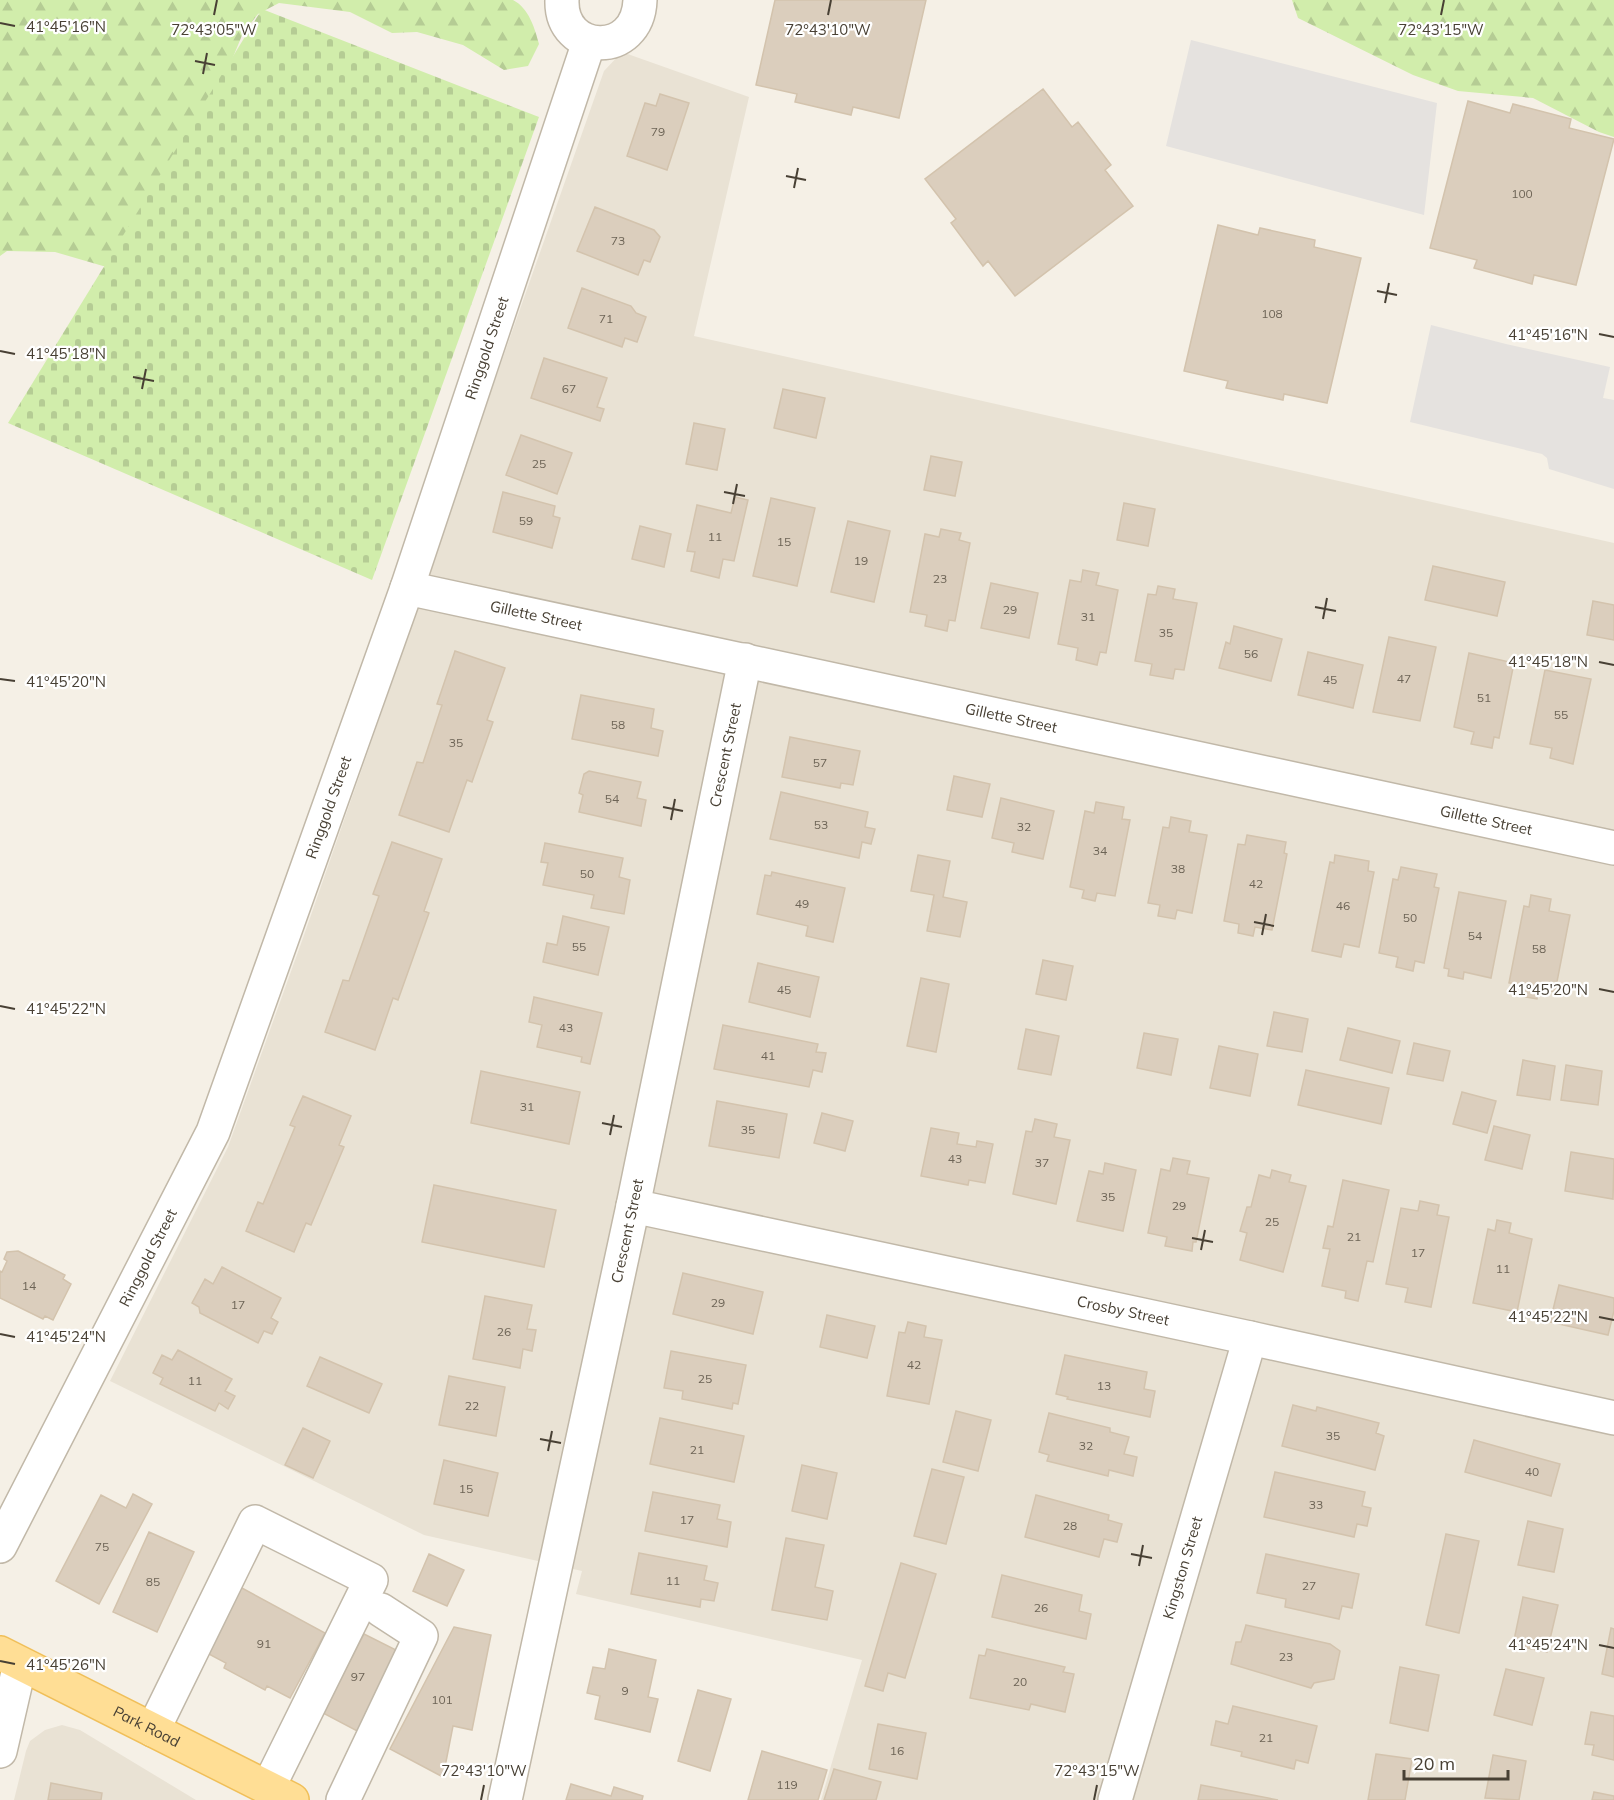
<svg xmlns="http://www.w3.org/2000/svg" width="1614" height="1800" font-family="Mulish,sans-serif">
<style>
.residential{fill:#e9e2d4}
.forest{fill:url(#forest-firs)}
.cemetery{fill:url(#cemetery-stones)}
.parking{fill:#e5e2df}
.building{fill:#dbcebd;stroke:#d3c3ad;stroke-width:1.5}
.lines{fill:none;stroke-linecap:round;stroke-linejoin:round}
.minor-casing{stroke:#c1b8a8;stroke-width:36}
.major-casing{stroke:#f0bf59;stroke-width:36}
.minor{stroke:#fff;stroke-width:33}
.major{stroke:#ffde95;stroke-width:33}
.ticks{fill:none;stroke:#484034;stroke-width:2}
.labels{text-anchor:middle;stroke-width:4.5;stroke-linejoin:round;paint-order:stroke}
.number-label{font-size:12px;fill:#6d6456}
.street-label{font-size:15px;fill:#484034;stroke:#fff}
.ticks-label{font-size:15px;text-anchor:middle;fill:#484034;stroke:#fff;stroke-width:4.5;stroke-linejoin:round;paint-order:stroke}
</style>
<defs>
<pattern id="forest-firs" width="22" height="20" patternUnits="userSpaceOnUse" patternTransform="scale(1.5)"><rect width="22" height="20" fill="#d1edab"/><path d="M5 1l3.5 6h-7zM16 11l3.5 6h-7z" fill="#b5cc94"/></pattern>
<pattern id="cemetery-stones" width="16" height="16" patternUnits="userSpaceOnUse" patternTransform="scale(1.5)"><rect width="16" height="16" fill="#d1edab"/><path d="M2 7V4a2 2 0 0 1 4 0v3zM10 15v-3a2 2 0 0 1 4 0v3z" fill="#b5cc94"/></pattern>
</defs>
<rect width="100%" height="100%" fill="#f5f0e6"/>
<path class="residential" d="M622 52 749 97 694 336 1614 543V1800H821L862 1660 576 1594 582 1571 424 1535 110 1381 228 1147 303 938 435 559 452 502 604 71Z
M62 1725 80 1730 196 1800H14L26 1751 30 1741 45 1730Z"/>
<path class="forest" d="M0 0H513C529 8 535 29 539 44L528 66 504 70 463 45 417 32 392 33 350 12 279 3 258 14 243 33 204 127 126 266H103L55 252 7 251 0 256Z
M1292 0H1614V137L1599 132 1533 98 1458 91 1413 75 1298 18Z"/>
<path class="cemetery" d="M262 9 539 117 372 580 8 423Z"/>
<path class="parking" d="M1191 40 1437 103 1424 215 1166 146Z
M1431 325 1506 344 1610 367 1603 398 1614 400V489L1549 469 1547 458 1542 454 1410 422Z"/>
<path class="building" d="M775 0H926L899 118 853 107 851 115 795 102 797 94 756 85Z
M1043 89 1072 127 1078 122 1111 165 1105 170 1133 206 1015 296 988 261 983 266 951 223 956 219 925 179Z
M660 94 689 103 667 170 627 156 645 103 656 106Z
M1468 101 1510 113 1513 104 1571 119 1569 128 1614 139 1576 285 1534 275 1532 284 1474 268 1477 260 1430 248Z
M595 207 654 230 660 237 650 262 644 260 638 275 577 251Z
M1218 225 1258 235 1260 228 1315 240 1314 247 1361 258 1327 403 1284 394 1283 400 1226 388 1228 381 1184 371Z
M582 288 631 306 636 313 646 317 637 342 625 338 622 347 568 328Z
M544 358 607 378 597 407 604 409 600 421 531 398Z
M783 389 825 398 816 438 774 428Z
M694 423 725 429 717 470 686 464Z
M521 435 572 453 557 494 506 475Z
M931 456 962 462 955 496 924 490Z
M503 492 555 506 553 516 560 518 552 548 493 532Z
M735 497 748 500 734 561 723 559 719 578 691 571 695 552 687 551 697 505 731 513Z
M771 498 815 508 797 586 753 576Z
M1124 503 1155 509 1148 546 1117 540Z
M848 521 890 531 874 602 831 592Z
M640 526 671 534 664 567 632 559Z
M941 529 961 533 959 540 970 543 955 621 949 620 947 631 925 626 927 615 910 612 925 534 939 537Z
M1433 566 1505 582 1497 616 1425 600Z
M1083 570 1099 573 1096 585 1118 590 1106 653 1100 652 1097 665 1076 660 1078 648 1058 644 1070 580 1081 582Z
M991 583 1038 593 1029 638 981 628Z
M1158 586 1175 589 1173 599 1197 603 1184 670 1175 669 1173 679 1150 675 1152 664 1135 661 1148 594 1156 595Z
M1593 601 1614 605V640L1587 635Z
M1234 626 1282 639 1271 681 1219 668 1226 642 1230 644Z
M1389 637 1436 647 1420 721 1373 712Z
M455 651 505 668 487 720 493 722 472 782 467 780 449 832 399 815 417 762 423 763 442 705 437 704Z
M1308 652 1363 665 1353 708 1298 695Z
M1469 653 1514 663 1499 738 1494 737 1492 748 1471 744 1474 732 1454 727Z
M1545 670 1591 679 1573 764 1550 758 1552 748 1530 744Z
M581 695 654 709 651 728 663 731 658 756 572 739Z
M790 737 860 751 853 785 841 783 840 788 782 777Z
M589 771 641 782 637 798 646 800 641 826 579 812 583 795 579 793 584 774Z
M954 776 990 784 982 817 947 810Z
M781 792 868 812 865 827 875 829 871 844 862 842 859 858 770 839Z
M1001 798 1054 811 1043 859 1012 852 1014 843 992 838Z
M1096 802 1124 807 1122 819 1130 820 1115 896 1097 893 1095 901 1082 898 1084 890 1070 887 1085 811 1094 813Z
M1171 817 1191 821 1189 832 1207 835 1192 913 1177 910 1175 919 1158 916 1160 905 1148 903 1163 827 1169 828Z
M1247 835 1286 842 1284 853 1287 854 1272 930 1255 927 1253 936 1238 933 1239 924 1224 921 1238 844 1245 845Z
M392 842 442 859 424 911 429 913 398 1000 393 998 375 1050 325 1032 343 980 349 981 379 896 373 894Z
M545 843 623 858 619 877 630 880 624 914 591 908 594 895 543 885 548 863 541 862Z
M918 855 950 861 943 897 967 902 960 937 927 931 934 895 911 891Z
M1335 855 1369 861 1368 871 1374 872 1359 947 1344 944 1341 957 1312 951 1330 862 1334 863Z
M1401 867 1437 874 1434 887 1439 888 1424 963 1415 961 1413 971 1396 967 1398 957 1379 953 1393 879 1398 880Z
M772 872 845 888 833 942 806 936 808 926 757 914 765 875 771 876Z
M1459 892 1506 901 1491 978 1464 972 1463 979 1448 976 1449 969 1444 968Z
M1531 895 1551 899 1549 911 1570 915 1555 992 1539 989 1537 999 1520 996 1522 985 1509 983 1524 906 1529 907Z
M563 916 609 927 598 975 543 962 547 943 557 945Z
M1043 960 1073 966 1066 1000 1036 994Z
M758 963 819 977 810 1017 749 1002Z
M921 978 949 984 936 1052 907 1046Z
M534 997 602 1013 590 1064 581 1062 582 1057 537 1047 542 1025 529 1022Z
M1274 1012 1308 1019 1302 1052 1267 1046Z
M723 1025 818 1044 816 1052 826 1053 822 1072 813 1070 809 1087 714 1069Z
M1348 1028 1400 1041 1392 1073 1340 1060Z
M1026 1029 1059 1036 1051 1075 1018 1069Z
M1144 1033 1178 1039 1171 1075 1137 1068Z
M1414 1043 1450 1051 1443 1081 1407 1074Z
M1219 1046 1258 1054 1250 1096 1210 1088Z
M1523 1060 1555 1066 1550 1100 1517 1095Z
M1566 1065 1602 1071 1598 1105 1561 1100Z
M1306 1070 1389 1088 1381 1124 1298 1105Z
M481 1071 580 1092 569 1144 471 1123Z
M1462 1092 1496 1101 1487 1133 1453 1124Z
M303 1096 351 1116 339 1145 344 1147 311 1225 306 1223 294 1252 246 1231 258 1202 263 1204 295 1127 290 1125Z
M717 1101 787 1114 779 1158 709 1146Z
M822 1113 853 1121 845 1151 814 1143Z
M1035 1119 1057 1124 1054 1137 1070 1140 1056 1204 1013 1194 1026 1131 1032 1132Z
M1494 1126 1530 1135 1522 1169 1485 1160Z
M931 1128 959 1133 957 1144 976 1147 977 1141 993 1144 985 1183 969 1180 968 1185 921 1176Z
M1571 1152 1614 1159 1613 1199 1565 1191Z
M1173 1158 1190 1161 1187 1174 1209 1178 1196 1242H1193L1192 1251 1165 1246 1167 1237 1148 1233 1161 1169 1170 1171Z
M1105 1163 1136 1170 1123 1231 1077 1221 1089 1171 1103 1174Z
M1272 1170 1291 1175 1289 1182 1306 1186 1283 1272 1240 1260 1247 1233 1240 1231 1247 1207H1251L1259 1175 1270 1178Z
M1343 1180 1389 1190 1373 1262 1367 1261 1358 1301 1345 1298 1346 1291 1322 1286 1330 1249 1323 1248 1328 1226 1333 1227Z
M434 1185 556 1210 544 1267 422 1242Z
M1420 1201 1439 1205 1437 1215 1449 1217 1431 1307 1405 1302 1408 1288 1386 1284 1401 1208 1418 1211Z
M1497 1220 1511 1223 1509 1233 1532 1239 1517 1312 1473 1303 1488 1229 1495 1231Z
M18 1251 65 1275 63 1279 71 1284 53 1320 45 1316 43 1319 0 1298V1271L2 1272 7 1261 4 1259 7 1252Z
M222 1267 281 1298 271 1318 278 1322 272 1334 264 1331 258 1343 200 1313 199 1307 192 1303 205 1279 213 1284Z
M683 1273 763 1292 753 1334 673 1314Z
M1559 1285 1614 1298V1311L1608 1335 1550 1322Z
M485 1296 532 1305 527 1329 536 1330 532 1351 523 1349 520 1368 473 1359Z
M827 1315 875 1326 867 1358 820 1347Z
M908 1322 926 1326 924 1337 942 1340 929 1404 887 1396 899 1332 905 1333Z
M178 1350 232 1379 225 1391 235 1396 228 1409 219 1403 215 1411 160 1384 163 1378 153 1373 162 1355 172 1360Z
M671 1351 746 1365 738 1404 733 1403 732 1409 682 1399 683 1391 664 1388Z
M1065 1355 1147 1372 1144 1389 1155 1391 1150 1417 1067 1399 1068 1397 1056 1394Z
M320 1357 382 1384 369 1413 307 1386Z
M449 1376 505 1387 496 1436 439 1425Z
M1293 1405 1316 1411 1317 1407 1379 1423 1376 1433 1384 1436 1375 1470 1282 1446Z
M956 1411 991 1420 978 1471 943 1462Z
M1049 1413 1110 1428V1432L1129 1437 1124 1454 1137 1457 1133 1476 1109 1470 1108 1476 1047 1461 1049 1455 1039 1452Z
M660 1418 744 1436 734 1482 650 1464Z
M303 1428 330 1441 313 1478 285 1465Z
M1474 1440 1560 1464 1551 1496 1465 1472Z
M444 1460 498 1473 488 1516 434 1504Z
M802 1465 837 1473 827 1519 792 1511Z
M932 1469 964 1477 946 1544 914 1536Z
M1275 1472 1365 1492 1362 1506 1371 1508 1367 1526 1357 1524 1354 1537 1264 1517Z
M653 1492 720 1505 717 1519 731 1522 727 1547 645 1531Z
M133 1494 152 1504 99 1604 56 1581 101 1495 126 1508Z
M1036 1495 1109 1515 1108 1520 1122 1524 1117 1542 1104 1539 1099 1557 1025 1537Z
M1528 1521 1563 1529 1554 1572 1518 1565Z
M149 1532 194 1552 157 1632 113 1612Z
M1446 1534 1479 1541 1459 1633 1426 1625Z
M786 1538 824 1545 815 1587 833 1591 827 1620 772 1610Z
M639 1553 707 1566 704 1580 718 1583 714 1601 701 1599 700 1607 631 1594Z
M429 1554 464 1570 447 1606 413 1591Z
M1266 1554 1359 1574 1352 1608 1342 1606 1339 1619 1285 1607 1286 1599 1257 1593Z
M901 1563 936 1574 905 1678 888 1673 883 1691 865 1686Z
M1002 1575 1082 1595 1079 1611 1091 1614 1086 1639 992 1617Z
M240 1587 325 1633 290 1698 267 1686 265 1690 224 1668 226 1663 205 1652Z
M1523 1597 1558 1605 1547 1652 1513 1645Z
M1246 1625 1330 1644 1340 1651 1334 1679 1314 1683 1311 1688 1231 1664 1236 1642H1241Z
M454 1627 491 1635 472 1730 453 1726 443 1777 390 1749Z
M1611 1628 1614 1629V1677L1602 1674Z
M364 1634 402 1653 361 1733 323 1713Z
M609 1649 656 1660 648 1697 658 1699 650 1732 595 1719 600 1696 587 1693 593 1667 605 1669Z
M987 1649 1065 1667 1063 1672 1074 1674 1065 1712 1031 1704 1029 1710 970 1698 979 1655 985 1656Z
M1400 1667 1439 1675 1428 1731 1390 1723Z
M1506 1669 1544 1678 1532 1725 1494 1715Z
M698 1690 731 1699 710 1771 678 1761Z
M1233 1706 1317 1726 1308 1763 1296 1760 1294 1769 1241 1756 1242 1752 1211 1745 1216 1721 1228 1724Z
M1591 1712 1614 1716V1760L1592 1755 1594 1745 1585 1744Z
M878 1724 926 1733 917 1779 869 1769Z
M762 1751 827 1770 818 1800H748Z
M1376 1754 1412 1759 1405 1800H1368Z
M1493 1755 1526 1761 1519 1800 1485 1798Z
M834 1769 881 1782 876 1800H824Z
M51 1783 102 1793 101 1800H48Z
M571 1784 611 1796 614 1787 643 1796 642 1800H566Z
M1201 1785 1278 1800H1198Z
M1594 1792 1614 1796V1800H1592Z"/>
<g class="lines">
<defs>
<g id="minor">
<path d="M562 0C560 55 638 59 640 0"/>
<path id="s1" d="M407 588 1614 848"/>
<path id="s2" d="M633 1206 1250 1338 1614 1418"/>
<path id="s3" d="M0 1546 213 1132 407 588 589 42"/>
<path d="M153 1730 255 1522 371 1580 268 1788"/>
<path d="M0 1751 20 1664"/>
<path d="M343 1800 421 1636 381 1610"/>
<path id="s4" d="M505 1800 633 1206 745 660"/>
<path id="s5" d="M1115 1800 1250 1338"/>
</g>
<g id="major">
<path id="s6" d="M0 1653 292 1800"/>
</g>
</defs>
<use href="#minor" class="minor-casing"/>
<use href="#major" class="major-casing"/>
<use href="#minor" class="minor"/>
<use href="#major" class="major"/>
</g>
<path class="ticks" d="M214 15 217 0M828 15 831 0M1441 15 1444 0M0 23 15 26M195 61 215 65M203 74 207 53M786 176 806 180M794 188 798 168M1377 291 1397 295M1385 303 1389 283M1599 334 1614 337M0 351 15 354M133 377 154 381M142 389 146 369M724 492 745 496M733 504 737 484M1315 607 1336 611M1323 619 1327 598M1599 662 1614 665M0 679 15 681M663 807 683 811M671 820 675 799M1254 922 1274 926M1262 935 1266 914M1599 989 1614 992M0 1006 15 1009M602 1123 622 1127M610 1135 614 1115M1192 1238 1213 1242M1201 1250 1205 1230M1599 1317 1614 1320M0 1334 15 1337M540 1439 561 1443M548 1451 552 1431M1131 1554 1152 1558M1139 1566 1143 1545M1599 1645 1614 1648M0 1661 15 1664M481 1800 484 1785M1094 1800 1097 1785"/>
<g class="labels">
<g class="number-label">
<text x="658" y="136">79</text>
<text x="1522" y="198">100</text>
<text x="618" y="245">73</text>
<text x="1272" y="318">108</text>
<text x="606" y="323">71</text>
<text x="569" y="393">67</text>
<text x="539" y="468">25</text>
<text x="526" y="525">59</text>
<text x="715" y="541">11</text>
<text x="784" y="546">15</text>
<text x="861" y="565">19</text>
<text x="940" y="583">23</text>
<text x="1010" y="614">29</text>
<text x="1088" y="621">31</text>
<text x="1166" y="637">35</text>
<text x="1251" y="658">56</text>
<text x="1404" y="683">47</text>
<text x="1330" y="684">45</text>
<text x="1484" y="702">51</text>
<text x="1561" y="719">55</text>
<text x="618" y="729">58</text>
<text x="456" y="747">35</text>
<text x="820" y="767">57</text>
<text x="612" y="803">54</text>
<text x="821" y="829">53</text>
<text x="1024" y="831">32</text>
<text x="1100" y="855">34</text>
<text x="1178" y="873">38</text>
<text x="587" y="878">50</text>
<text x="1256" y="888">42</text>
<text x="802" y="908">49</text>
<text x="1343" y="910">46</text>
<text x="1410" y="922">50</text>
<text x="1475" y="940">54</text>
<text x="579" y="951">55</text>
<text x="1539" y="953">58</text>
<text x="784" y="994">45</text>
<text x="566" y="1032">43</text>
<text x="768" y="1060">41</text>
<text x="527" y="1111">31</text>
<text x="748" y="1134">35</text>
<text x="955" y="1163">43</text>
<text x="1042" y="1167">37</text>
<text x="1108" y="1201">35</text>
<text x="1179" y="1210">29</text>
<text x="1272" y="1226">25</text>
<text x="1354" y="1241">21</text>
<text x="1418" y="1257">17</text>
<text x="1503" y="1273">11</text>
<text x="29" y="1290">14</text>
<text x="718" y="1307">29</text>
<text x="238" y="1309">17</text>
<text x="504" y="1336">26</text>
<text x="914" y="1369">42</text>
<text x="705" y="1383">25</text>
<text x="195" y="1385">11</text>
<text x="1104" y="1390">13</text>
<text x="472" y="1410">22</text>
<text x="1333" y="1440">35</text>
<text x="1086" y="1450">32</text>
<text x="697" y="1454">21</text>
<text x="1532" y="1476">40</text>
<text x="466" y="1493">15</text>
<text x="1316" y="1509">33</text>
<text x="687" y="1524">17</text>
<text x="1070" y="1530">28</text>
<text x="102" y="1551">75</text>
<text x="673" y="1585">11</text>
<text x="153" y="1586">85</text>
<text x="1309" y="1590">27</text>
<text x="1041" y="1612">26</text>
<text x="264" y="1648">91</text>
<text x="1286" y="1661">23</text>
<text x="358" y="1681">97</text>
<text x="1020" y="1686">20</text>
<text x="625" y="1695">9</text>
<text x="442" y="1704">101</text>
<text x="1266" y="1742">21</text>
<text x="897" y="1755">16</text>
<text x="787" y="1789">119</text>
</g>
<g class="street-label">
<text dy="5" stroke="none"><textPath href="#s3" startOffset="1296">Ringgold Street</textPath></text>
<text dy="5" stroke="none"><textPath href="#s1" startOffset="132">Gillette Street</textPath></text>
<text dy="5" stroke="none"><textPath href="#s1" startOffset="618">Gillette Street</textPath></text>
<text dy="5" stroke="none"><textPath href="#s4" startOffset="1068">Crescent Street</textPath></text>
<text dy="5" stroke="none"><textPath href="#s3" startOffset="810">Ringgold Street</textPath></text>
<text dy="5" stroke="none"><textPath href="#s1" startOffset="1104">Gillette Street</textPath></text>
<text dy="5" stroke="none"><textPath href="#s4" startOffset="582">Crescent Street</textPath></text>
<text dy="5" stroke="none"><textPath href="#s3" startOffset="324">Ringgold Street</textPath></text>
<text dy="5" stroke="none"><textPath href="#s2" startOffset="501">Crosby Street</textPath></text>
<text dy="5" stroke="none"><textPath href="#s5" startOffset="242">Kingston Street</textPath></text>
<text dy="5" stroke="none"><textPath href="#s6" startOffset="164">Park Road</textPath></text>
</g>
</g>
<g class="ticks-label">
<text x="66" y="32">41°45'16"N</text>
<text x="214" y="35">72°43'05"W</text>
<text x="828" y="35">72°43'10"W</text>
<text x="1441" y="35">72°43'15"W</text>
<text x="1548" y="340">41°45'16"N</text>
<text x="66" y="359">41°45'18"N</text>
<text x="1548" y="667">41°45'18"N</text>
<text x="66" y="687">41°45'20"N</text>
<text x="1548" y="995">41°45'20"N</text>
<text x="66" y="1014">41°45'22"N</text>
<text x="1548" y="1322">41°45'22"N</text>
<text x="66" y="1342">41°45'24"N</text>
<text x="1548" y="1650">41°45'24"N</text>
<text x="66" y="1670">41°45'26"N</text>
<text x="484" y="1776">72°43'10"W</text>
<text x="1097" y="1776">72°43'15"W</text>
</g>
<path d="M1404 1770v9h104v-9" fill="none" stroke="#484034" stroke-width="3"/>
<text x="1413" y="1770" font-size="18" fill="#484034" stroke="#ffffff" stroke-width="4.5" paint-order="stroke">20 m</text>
</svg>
